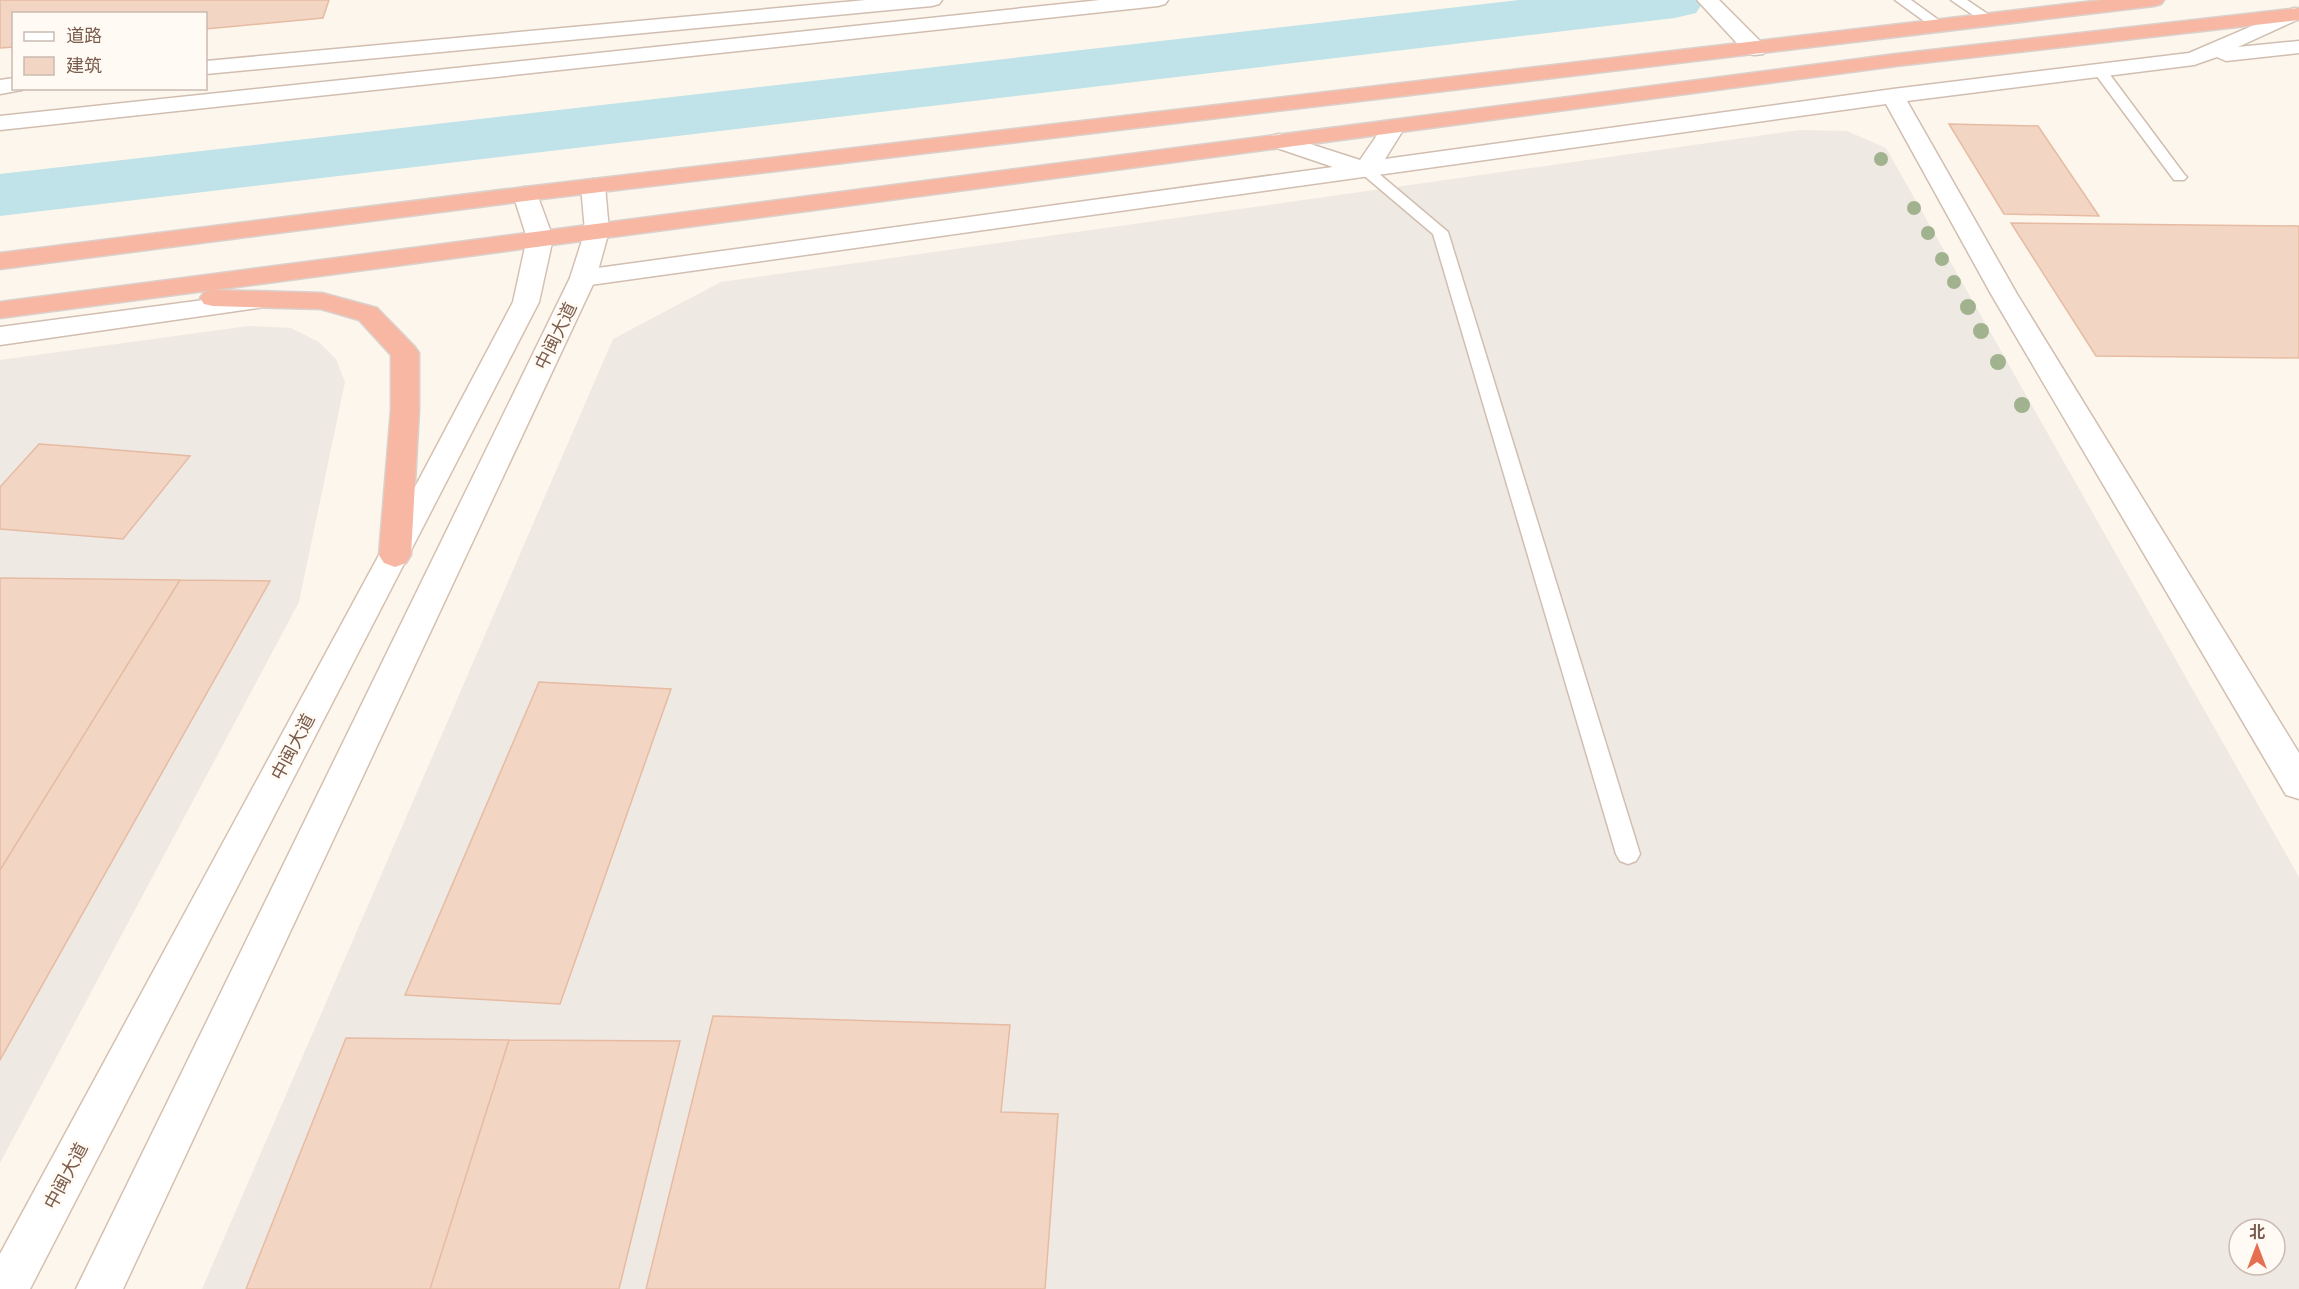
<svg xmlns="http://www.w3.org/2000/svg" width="2299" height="1289" font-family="'Fira Sans Condensed','Noto Sans SC',sans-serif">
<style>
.industrial{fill:#efe9e4;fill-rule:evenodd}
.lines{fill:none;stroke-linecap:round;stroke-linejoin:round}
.river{fill:#bfe3e8;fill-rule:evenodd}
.building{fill:#f3d5c3;stroke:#e6bba3;stroke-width:1.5}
.lane-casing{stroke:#d1beb0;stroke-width:3}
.street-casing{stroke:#d1beb0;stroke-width:3}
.secondary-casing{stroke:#d6c0b0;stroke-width:3}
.highway-casing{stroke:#dad1cd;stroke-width:3}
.lane{fill:#fff;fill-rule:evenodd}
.street{fill:#fff;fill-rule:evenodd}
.secondary{fill:#fff;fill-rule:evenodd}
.highway{fill:#f7b7a3;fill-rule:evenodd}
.tree{fill:#a0b28e}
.labels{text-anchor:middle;stroke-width:6;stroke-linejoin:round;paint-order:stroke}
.street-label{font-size:18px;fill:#7a5c4d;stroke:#fffaf3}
</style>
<rect width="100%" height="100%" fill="#fdf6ec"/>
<path class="industrial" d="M1800 130 1847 131 1886 148 2299 877V1289H202L613 339 721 282ZM2239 1229H2275V1265H2239Z
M248 326 291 328 319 342 336 359 345 382 299 602 0 1163V360Z"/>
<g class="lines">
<path class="river" d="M1519 0H1705L1696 13 1675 18 0 216V174Z"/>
</g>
<path class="building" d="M0 0H329L323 18 206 29V14H14V47L0 48Z
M1949 124 2038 126 2099 216 2004 214Z
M2011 223 2299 226V358L2096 356Z
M39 444 81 447 190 456 123 539 0 529V487Z
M0 578 180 580 0 870Z
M180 580 270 581 0 1060V870Z
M539 682 671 689 560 1004 405 995Z
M713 1016 1010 1025 1001 1112 1058 1114 1045 1289H646Z
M346 1038 509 1040 430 1289H246Z
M509 1040 680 1041 619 1289H430Z"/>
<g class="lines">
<defs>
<path id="lane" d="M1895 0H1911L1947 26 1940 30 1935 29Z
M1951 0H1967L1998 21 1996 24H1986Z
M2100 67 2105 68 2184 174 2187 177 2184 180H2174L2093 71Z
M1366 165 1371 167 1448 232 1640 854 1636 861 1628 864 1620 861 1616 854 1433 234 1361 173 1358 170Z"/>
<path id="street" d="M866 0H942L939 4 932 6 206 74V61Z
M1100 0H1168L1165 4 1158 6 0 130V116Z
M1697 0H1719L1763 44 1766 49 1763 54 1755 55 1747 54Z
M2294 8 2299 9V19L2238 47 2299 41V53L2226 61 2217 57 2194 65 1907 101 2017 294 2299 753V799L2286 795 1991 294 1886 104 583 286 574 284 570 278 574 272 583 270 1333 167 1271 146 1267 141 1271 136 1279 134 1360 160 1386 122 1394 120 1402 122 1405 127 1385 159 1893 89 2189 53Z
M14 78V88L22 90 0 94V80Z
M263 292 272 294 276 300 272 306 0 345V327Z"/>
<path id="secondary" d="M593 179 602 181 605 186 609 231 596 278 123 1289H76L570 278 585 231 581 186 584 181Z
M525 187 534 189 537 194 553 238 539 302 30 1289H0V1254L379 555 513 302 527 238 513 194 516 189Z"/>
<path id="highway" d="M2102 0H2164L2161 4 2154 6 525 201 0 269V253L525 187Z
M2299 8V20L1896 66 214 290 322 293 377 308 415 347 419 353V410L411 555 406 563 395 567 384 563 379 555 391 410V355L359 320 321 309 213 306 204 304 200 298 204 292 212 290 0 318V302L1896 54Z"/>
</defs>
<use href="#lane" class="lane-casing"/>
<use href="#street" class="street-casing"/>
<use href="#secondary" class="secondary-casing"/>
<use href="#highway" class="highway-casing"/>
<use href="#lane" class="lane"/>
<use href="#street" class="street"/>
<use href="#secondary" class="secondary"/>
<use href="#highway" class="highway"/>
</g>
<g class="tree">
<circle cx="1881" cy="159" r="7"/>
<circle cx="1914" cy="208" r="7"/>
<circle cx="1928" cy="233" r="7"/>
<circle cx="1942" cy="259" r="7"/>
<circle cx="1954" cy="282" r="7"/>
<circle cx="1968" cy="307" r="8"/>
<circle cx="1981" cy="331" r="8"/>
<circle cx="1998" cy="362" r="8"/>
<circle cx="2022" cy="405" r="8"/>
</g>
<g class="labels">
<g class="street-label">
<text transform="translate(556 336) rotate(-64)" y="6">中闽大道</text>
<text transform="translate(293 747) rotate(-62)" y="6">中闽大道</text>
<text transform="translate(66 1176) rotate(-62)" y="6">中闽大道</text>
</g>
</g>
<rect x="12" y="12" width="195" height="78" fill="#fffaf3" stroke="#cabbb1" stroke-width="1.5"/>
<rect x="24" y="32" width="30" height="9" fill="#ffffff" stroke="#cabbb1" stroke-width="1.5"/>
<text x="66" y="42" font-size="18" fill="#7a5c4d">道路</text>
<rect x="24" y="57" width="30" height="18" fill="#f3d5c3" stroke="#cabbb1" stroke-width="1.5"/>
<text x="66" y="72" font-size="18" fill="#7a5c4d">建筑</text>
<g transform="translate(2257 1247)"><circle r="28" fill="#fffaf3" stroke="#cabbb1" stroke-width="1.5"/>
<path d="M0-4.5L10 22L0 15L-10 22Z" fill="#e76f51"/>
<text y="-9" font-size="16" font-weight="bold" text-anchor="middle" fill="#7a5c4d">北</text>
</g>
</svg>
